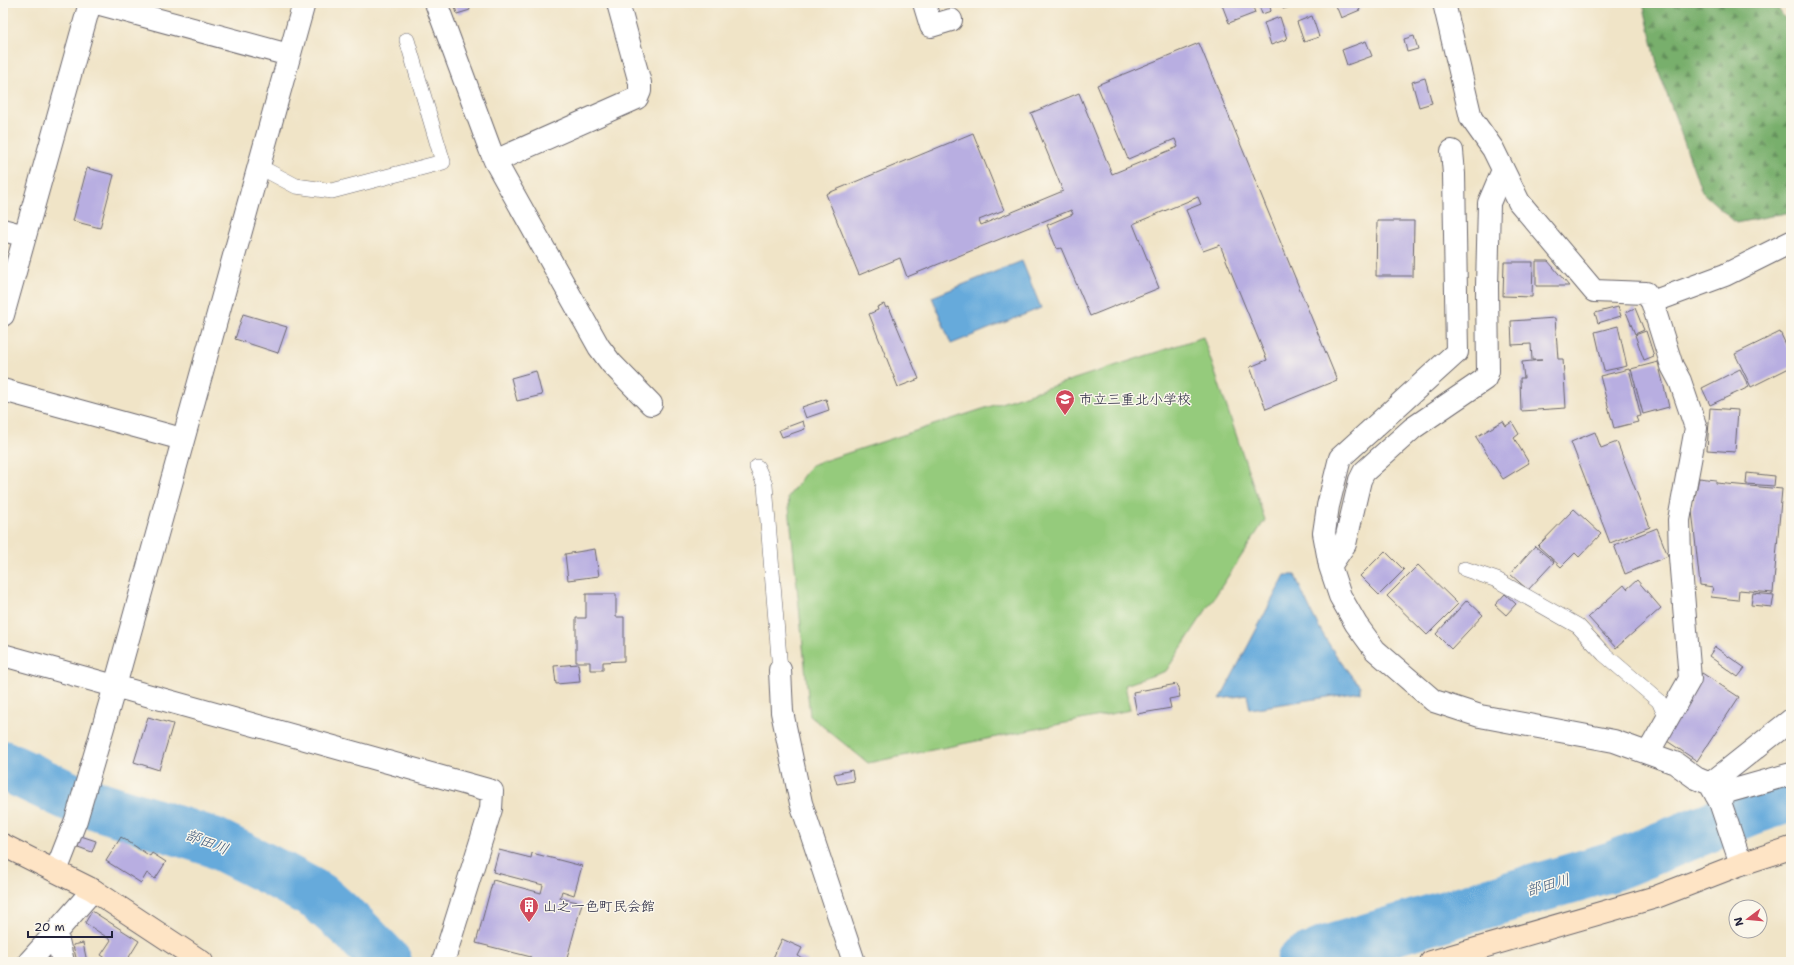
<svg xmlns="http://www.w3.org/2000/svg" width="1794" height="965" font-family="'Shantell Sans','Klee One',sans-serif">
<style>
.green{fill:#95cb7c;stroke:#5c765c}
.forest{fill:url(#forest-firs);stroke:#4d6854}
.water{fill:#66aadb;stroke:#44668b}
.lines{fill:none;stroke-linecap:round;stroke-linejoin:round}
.river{stroke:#66aadb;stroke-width:50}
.building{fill:#b8aee1}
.lane-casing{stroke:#6a666c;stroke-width:16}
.street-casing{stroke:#6a666c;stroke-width:24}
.secondary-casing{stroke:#6a666c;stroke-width:24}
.lane{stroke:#fff;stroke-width:15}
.street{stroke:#fff;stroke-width:22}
.secondary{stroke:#fee4c5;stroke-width:22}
.labels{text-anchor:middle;stroke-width:3;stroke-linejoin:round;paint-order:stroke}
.poi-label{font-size:14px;fill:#22223b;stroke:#fbf7ec;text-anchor:start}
.water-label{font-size:15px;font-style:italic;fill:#3d587b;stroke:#fbf7ec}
</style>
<defs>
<pattern id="forest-firs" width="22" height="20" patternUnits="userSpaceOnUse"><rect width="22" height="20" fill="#78af6c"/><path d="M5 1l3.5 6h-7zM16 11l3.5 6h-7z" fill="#628e5a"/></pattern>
</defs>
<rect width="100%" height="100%" fill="#fbf7ec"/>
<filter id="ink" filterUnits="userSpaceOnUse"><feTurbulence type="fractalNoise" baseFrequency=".025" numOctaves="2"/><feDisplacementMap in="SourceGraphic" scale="8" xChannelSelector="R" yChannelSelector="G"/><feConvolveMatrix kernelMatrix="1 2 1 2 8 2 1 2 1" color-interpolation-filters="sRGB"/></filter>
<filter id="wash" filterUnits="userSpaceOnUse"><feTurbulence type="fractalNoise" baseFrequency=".012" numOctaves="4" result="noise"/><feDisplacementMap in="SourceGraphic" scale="16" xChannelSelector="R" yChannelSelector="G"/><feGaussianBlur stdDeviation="0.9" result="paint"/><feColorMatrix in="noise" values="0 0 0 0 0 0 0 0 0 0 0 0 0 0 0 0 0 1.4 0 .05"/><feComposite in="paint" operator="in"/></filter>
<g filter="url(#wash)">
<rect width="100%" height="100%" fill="#f0e4c7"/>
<path class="green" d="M1203 337 1265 520 1166 671 1125 685 1130 710 868 763 810 716 788 497 811 465Z"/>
<path class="forest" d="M1643 3H1774L1791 27V212L1736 223 1702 192 1659 72Z"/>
<path class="water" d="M1022 261 1041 308 951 344 932 297Z
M1285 575H1295C1313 619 1329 650 1360 686V692L1250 709 1247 695 1220 699Z"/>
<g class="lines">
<path class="river" d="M3 765 71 797 213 842 277 874 319 897 355 929 387 962
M1301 962 1328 950 1613 866 1752 810 1791 797"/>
</g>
<g id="blocks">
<path class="building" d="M454 3H468L470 10 457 14Z
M1227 3H1252L1255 13 1229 23 1222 5Z
M1258 3H1269L1271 11 1262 14Z
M1281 3H1296L1297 5 1283 9Z
M1335 3H1357L1360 10 1341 18Z
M1312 16 1319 37 1304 42 1297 22Z
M1280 17 1287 39 1271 45 1264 23Z
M1414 36 1418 49 1407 52 1404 39Z
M1366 41 1372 56 1347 65 1342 50Z
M1199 43 1337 380 1266 409 1250 367 1267 360 1220 245 1203 251 1186 210 1201 204 1198 197 1133 224 1159 288 1090 316 1061 248 1057 249 1047 225 1073 214 1071 210 907 277 900 258 859 275 826 194 973 133 1004 210 979 220 981 225 1063 191 1031 113 1079 93 1112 174 1178 147 1175 139 1128 159 1097 85Z
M1425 78 1432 103 1419 107 1412 82Z
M87 168 114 175 100 228 73 221Z
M1377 221H1414L1413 276H1376Z
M1536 261H1548L1569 286H1536Z
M1504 262H1533L1532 297 1503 296Z
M884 304 886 308 889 307 919 379 898 387 869 314 878 310 877 307Z
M1618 307 1621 316 1598 323 1595 313Z
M1635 308 1644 330 1635 334 1626 312Z
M243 314 287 327 278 353 235 339Z
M1555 318 1558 359H1563L1566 408 1521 411 1520 378H1524L1522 362 1542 360H1532L1531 344 1512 345 1511 321Z
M1618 326 1627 366 1604 371 1595 332Z
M1646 331 1654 356 1644 360 1635 335Z
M1780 332 1791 355V367L1751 387 1735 354Z
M1658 362 1669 407 1643 414 1631 369Z
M1629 369 1641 416 1636 417 1638 422 1614 428 1600 376Z
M1740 369 1749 387 1710 405 1702 388Z
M536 371 542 395 517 401 511 378Z
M826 399 829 410 806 418 802 407Z
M1710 408 1738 410 1735 452 1707 450Z
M803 421 805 429 782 437 779 430Z
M1503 421 1506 426 1512 422 1519 434 1514 438 1529 463 1503 479 1476 437Z
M1595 432 1601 448 1617 442 1650 527 1610 543 1571 442Z
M1747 473 1775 476 1774 486 1746 484Z
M1699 478 1716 480V483L1782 489 1773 593 1739 590 1738 600 1711 597 1713 587 1700 585 1692 510Z
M1574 509 1601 534 1579 557 1575 553 1561 567 1538 546Z
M1657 528 1668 556 1625 574 1614 545Z
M1535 546 1554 562 1528 590 1510 574Z
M595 549 599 576 568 580 565 554Z
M1385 551 1404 570 1379 595 1360 576Z
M1418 565 1458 604 1427 635 1387 596Z
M1637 580 1661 608 1616 648 1588 617 1624 585 1627 589Z
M1753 593 1774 595 1772 607 1751 605Z
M586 594H616V617H624V661L603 662V670H590V662H576V618H586Z
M1505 594 1516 604 1506 615 1495 605Z
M1467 600 1483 615 1451 649 1436 634Z
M1715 647 1745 668 1738 677 1709 656Z
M578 664 580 682 556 684 554 666Z
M1702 673 1739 697 1697 761 1661 737Z
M1177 684 1180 697 1169 699 1171 708 1137 714 1133 692Z
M148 717 173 724 159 770 134 762Z
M852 770 854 781 837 784 834 774Z
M81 836 96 841 92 852 78 847Z
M121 837 150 856 152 853 166 862 155 879 147 873 141 883 106 861Z
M499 850 531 858 532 853 582 866 574 895 562 891 560 898 582 903 566 962H529L531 957 476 943 493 880 541 893 543 885 493 872Z
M92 911 139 941 126 962H112L101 955 111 940 85 923Z
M782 939 802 948 798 956 808 961 807 962H771Z
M83 943 87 962H77L73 945Z"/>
</g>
</g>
<g filter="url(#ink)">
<use href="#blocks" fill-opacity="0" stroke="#6a666c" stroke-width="1"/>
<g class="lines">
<defs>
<path id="lane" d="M258 166 296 186 332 191 443 162 407 40
M757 467 765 485 780 670
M1465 569 1497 580 1578 626 1604 654 1659 701 1667 719"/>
<path id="street" d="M96 3 289 55
M436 3 490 149 495 161 599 347 611 363 651 404
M924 3 931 26 951 20
M1444 3 1471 118 1493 149 1519 202 1594 291 1646 293 1652 302 1672 366 1680 381 1696 428 1679 520 1680 557 1690 679 1648 753
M1452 151 1454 174 1457 352 1340 458 1328 506 1324 533 1330 566 1340 596 1356 624 1375 650 1434 701 1480 716 1614 741 1675 763 1696 778 1710 784 1720 802 1741 864
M495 161 637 98 640 91V83L618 3
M3 230 25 236
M1652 302 1725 275 1791 242
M3 315 90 3
M3 390 182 439
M1330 566 1345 544 1360 480 1364 472 1413 428 1485 379 1488 371 1487 287 1489 203 1503 170
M3 655 492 791 491 809 444 959 445 962
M780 670 782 712 801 803 854 962
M1710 784 1791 720
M1716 795 1791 774
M56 871 76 820 115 686 304 3
M29 962 56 932
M63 962 56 932 93 890"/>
<path id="secondary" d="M3 845 93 890 202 962
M1431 962 1656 897 1741 864 1791 848"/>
</defs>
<use href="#lane" class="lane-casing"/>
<use href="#street" class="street-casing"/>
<use href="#secondary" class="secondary-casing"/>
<use href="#lane" class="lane"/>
<use href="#street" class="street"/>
<use href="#secondary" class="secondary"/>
</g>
</g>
<defs>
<symbol id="school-pin" viewBox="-11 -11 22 30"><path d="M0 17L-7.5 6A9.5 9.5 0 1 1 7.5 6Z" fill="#d1495b" stroke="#fbf7ec"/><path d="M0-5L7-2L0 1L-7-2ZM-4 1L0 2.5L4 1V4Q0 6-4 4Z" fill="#fff"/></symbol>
<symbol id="building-pin" viewBox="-11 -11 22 30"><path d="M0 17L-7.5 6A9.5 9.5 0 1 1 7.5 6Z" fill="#d1495b" stroke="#fbf7ec"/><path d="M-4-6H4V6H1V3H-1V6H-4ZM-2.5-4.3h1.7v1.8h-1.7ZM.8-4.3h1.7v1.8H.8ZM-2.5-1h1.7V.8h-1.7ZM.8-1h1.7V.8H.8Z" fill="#fff"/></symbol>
</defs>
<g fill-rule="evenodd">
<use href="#school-pin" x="1054" y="388" width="22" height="30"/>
<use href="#building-pin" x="518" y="895" width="22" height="30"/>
</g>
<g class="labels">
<g class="poi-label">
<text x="1079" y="404">市立三重北小学校</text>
<text x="543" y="911">山之一色町民会館</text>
</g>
<g class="water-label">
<text transform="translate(207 842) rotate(21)" y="5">部田川</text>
<text transform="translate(1548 885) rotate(-16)" y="5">部田川</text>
</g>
</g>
<rect width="1794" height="965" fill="none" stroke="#fbf7ec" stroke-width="16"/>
<g transform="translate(1748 919) rotate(254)"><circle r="19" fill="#fbf7ec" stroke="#a4a2a5"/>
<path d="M0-3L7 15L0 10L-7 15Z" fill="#d1495b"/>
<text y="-6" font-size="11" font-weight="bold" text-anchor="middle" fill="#22223b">N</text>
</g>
<path d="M28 931v6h84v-6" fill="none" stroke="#22223b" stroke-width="2"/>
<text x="34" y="931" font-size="12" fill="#22223b" stroke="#fbf7ec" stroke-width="3" paint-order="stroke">20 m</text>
</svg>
